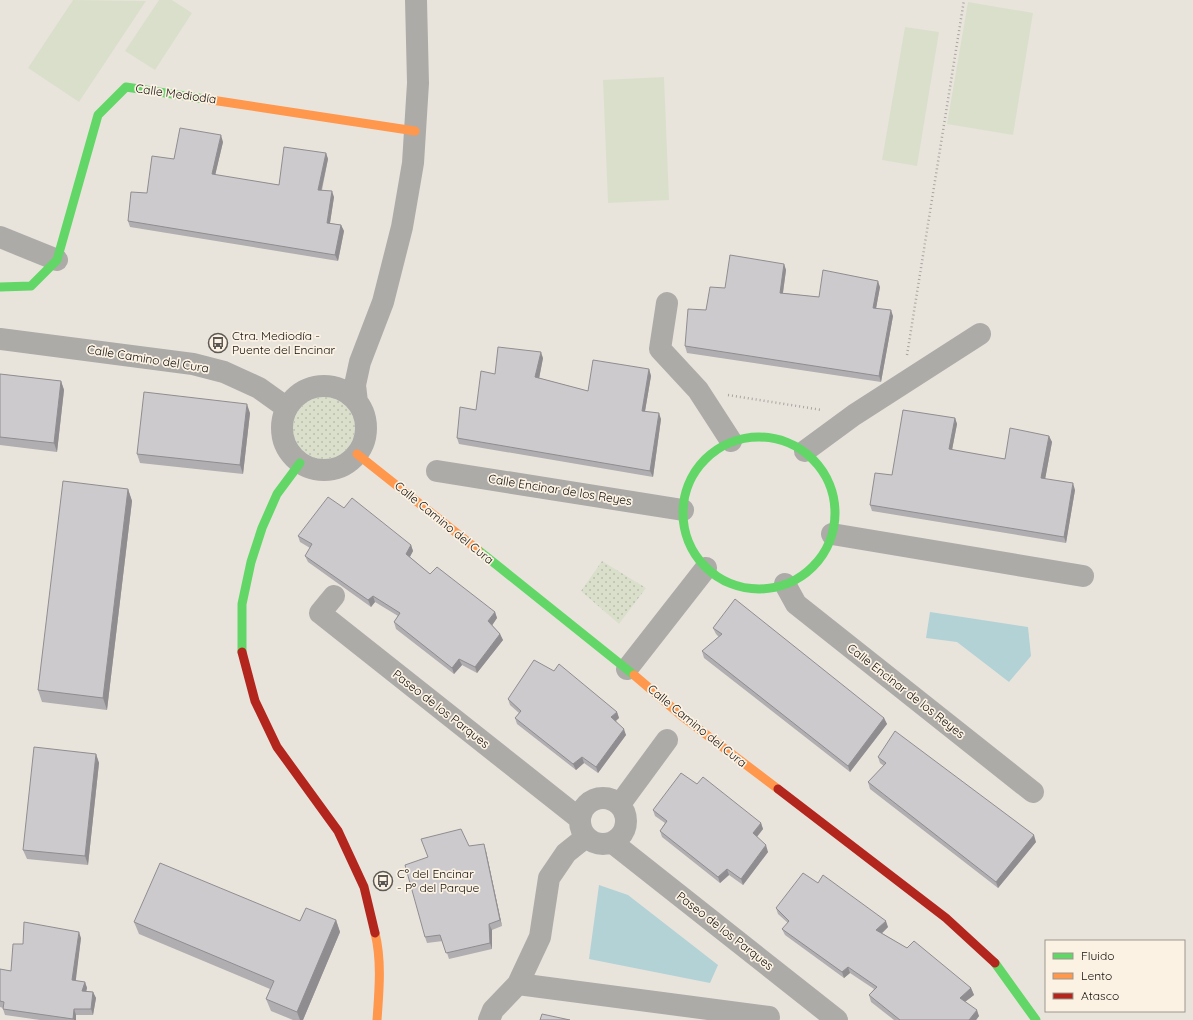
<svg xmlns="http://www.w3.org/2000/svg" width="1193" height="1020" font-family="Quicksand,sans-serif">
<style>
.green{fill:url(#green-dots)}
.pitch{fill:#dadfcb}
.water{fill:#b3d2d6}
.lines{fill:none;stroke-linecap:round;stroke-linejoin:round}
.path{stroke:#a7a4a1;stroke-width:2.5;stroke-dasharray:1 3;stroke-linecap:butt}
.street{stroke:#adaba8;stroke-width:22}
.fast{stroke:#63d668;stroke-width:9}
.slow{stroke:#ff974d;stroke-width:9}
.jam{stroke:#b3261e;stroke-width:9}
.wall{fill:#b0aeb0}
.shaded-wall{fill:#908d90}
.building{fill:#cdcacd;stroke:#908d90}
.labels{text-anchor:middle;stroke-width:3.5;stroke-linejoin:round;paint-order:stroke}
.street-label{font-size:12px;fill:#110e0a;stroke:#fbf2e4}
.poi-label{font-size:12px;fill:#110e0a;stroke:#fbf2e4;text-anchor:start}
</style>
<defs>
<pattern id="green-dots" width="8" height="8" patternUnits="userSpaceOnUse"><rect width="8" height="8" fill="#dadfcb"/><path d="M2 2h.1M6 6h.1" fill="none" stroke="#babead" stroke-width="1.8" stroke-linecap="round"/></pattern>
</defs>
<rect width="100%" height="100%" fill="#e8e4dc"/>
<path class="green" d="M293 428a31 31 0 1 1 62 0a31 31 0 1 1-62 0Z
M602 561 646 588 619 624 581 591Z"/>
<path class="pitch" d="M73 0 146 1 79 102 28 68Z
M159 0H172L192 13 155 70 125 51Z
M968 2 1033 13 1013 135 947 124Z
M905 27 939 32 917 166 882 160Z
M664 77 669 200 608 203 603 80Z"/>
<path class="water" d="M930 612 1028 627 1031 656 1009 682 957 642 926 638Z
M599 885 628 895 718 965 710 983 589 959Z"/>
<g class="lines">
<path class="path" d="M907 355 964 0
M728 395 822 410"/>
<path class="street" d="M0 237 57 260
M667 303 660 349 698 390 731 441
M0 339 193 364 224 372 259 388 287 408
M282 428a42 42 0 1 1 84 0a42 42 0 1 1-84 0Z
M357 402 355 385 360 362 383 302 402 227 413 163 418 83 416 0
M805 451 854 415 980 334
M437 471 683 510
M832 534 1083 576
M785 584 796 604 1033 792
M334 596 320 613 580 819
M627 669 706 568
M580 821a23 23 0 1 1 46 0a23 23 0 1 1-46 0Z
M620 804 667 740
M613 843 837 1020
M518 984 769 1017
M489 1020 493 1010 518 984 540 937 549 878 566 853 586 837"/>
<path class="fast" d="M0 287 31 286 57 260 98 115 126 87 205 99
M683 513a76 76 0 1 1 152 0a76 76 0 1 1-152 0Z
M478 550 634 675
M242 652V604L251 562 262 528 277 494 300 463
M995 963 1036 1020"/>
<path class="slow" d="M205 99 415 131
M357 454 478 550
M634 675 683 717 778 789
M375 933C382 961 379 992 377 1020"/>
<path class="jam" d="M242 652 255 701 277 747 338 831 364 887 375 933
M778 789 946 918 995 963"/>
</g>
<path class="wall" d="M223 142 215 175 279 185 326 153 328 159 322 190 334 197 330 223 341 225 344 231 338 261 130 227 128 221 174 159Z
M784 264 786 270 783 293 819 297 880 287 876 308 893 316 881 382 687 353 685 346 725 288Z
M543 358 539 378 588 391 649 369 651 376 645 411 661 419 653 477 459 444 457 438 476 410 495 374Z
M0 374 61 381 64 390 57 452 0 445Z
M250 413 243 474 140 463 137 454Z
M955 418 957 424 952 450 1005 459 1049 436 1052 442 1045 479 1075 490 1066 543 872 511 870 505 892 475Z
M128 489 132 501 107 710 42 702 38 690Z
M344 508 411 545 413 551 410 557 430 574 495 612 497 618 492 625 500 634 503 640 477 673 462 665 454 674 396 629 394 622 398 616 375 602 371 607 308 562 305 556 310 548 300 542 298 536Z
M713 628 884 718 887 724 850 772 704 658 702 651 719 637 716 634Z
M554 671 617 712 619 718 616 721 626 735 598 773 584 763 576 770 517 724 515 718 519 713 510 705 508 699Z
M96 754 99 763 88 865 27 859 23 850Z
M878 757 1036 842 998 888 870 789 868 782 884 766 880 763Z
M697 784 761 823 763 829 757 837 768 852 743 885 729 875 720 883 662 837 660 831 665 823 655 816 653 810Z
M469 846 486 851 502 926 492 930V949L449 959 443 941 427 943 425 937Z
M818 883 888 927 882 933 971 988 974 995 965 1002 979 1016 976 1020H894L871 1002 869 995 874 989 850 973 844 978 785 935 782 929 788 923 778 914 776 908Z
M336 920 340 932 303 1020H293L271 1011 266 999 270 989 139 934 134 922 300 921Z
M81 938 75 981 85 982 87 988 86 991 93 992 96 998 93 1015H76V1020H40L5 1015 3 1009V1008L0 1007V969L11 971 23 944Z"/>
<path class="shaded-wall" d="M221 135 223 142 214 180 212 174Z
M326 153 328 159 320 196 318 190Z
M332 191 334 197 329 229 327 223Z
M341 225 344 231 338 261 335 255Z
M784 264 786 270 782 299 780 293Z
M878 281 880 287 875 314 873 308Z
M891 310 893 316 881 382 879 376Z
M541 352 543 358 538 384 535 377Z
M649 369 651 376 644 417 642 411Z
M61 381 64 390 57 452 54 443Z
M247 404 250 413 243 474 240 465Z
M659 413 661 419 653 477 650 471Z
M955 418 957 424 951 455 949 449Z
M1049 436 1052 442 1044 485 1041 478Z
M1073 483 1075 490 1066 543 1064 537Z
M128 489 132 501 107 710 103 698Z
M411 545 413 551 408 560 406 554Z
M373 596 375 602 371 607 368 600Z
M495 612 497 618 491 627 488 621Z
M500 634 503 640 477 673 475 667Z
M459 659 462 665 454 674 452 668Z
M617 712 619 718 613 723 611 717Z
M884 718 887 724 850 772 848 766Z
M624 729 626 735 598 773 596 767Z
M96 754 99 763 88 865 85 856Z
M582 757 584 763 576 770 573 764Z
M761 823 763 829 755 839 753 833Z
M1034 835 1036 842 998 888 996 882Z
M484 844 486 851 502 926 500 920Z
M766 845 768 852 743 885 741 879Z
M727 869 729 875 720 883 718 877Z
M336 920 340 932 303 1020H300L297 1012Z
M886 921 888 927 879 936 876 930Z
M489 924 492 930V949L490 943Z
M79 932 81 938 75 987 72 980Z
M848 967 850 973 844 978 842 972Z
M85 982 87 988 85 997 82 991Z
M971 988 974 995 962 1004 960 998Z
M93 992 96 998 93 1015 91 1009Z
M74 1009 76 1015V1020H74L73 1019Z
M977 1010 979 1016 976 1020H969Z"/>
<path class="building" d="M180 128 221 135 212 174 279 185 284 147 326 153 318 190 332 191 327 223 341 225 335 255 128 221 131 192 147 193 152 156 174 159Z
M730 255 784 264 780 293 819 297 823 270 878 281 873 308 891 310 879 376 685 346 688 309 706 310 710 287 725 288Z
M498 347 541 352 535 377 588 391 593 360 649 369 642 411 659 413 650 471 457 438 460 407 476 410 481 371 495 374Z
M0 374 61 381 54 443 0 437Z
M144 392 247 404 240 465 137 454Z
M903 410 955 418 949 449 1005 459 1010 428 1049 436 1041 478 1073 483 1064 537 870 505 875 473 892 475Z
M63 481 128 489 103 698 38 690Z
M328 497 344 508 352 498 411 545 406 554 430 574 437 567 495 612 488 621 500 634 475 667 459 659 452 668 394 622 400 613 373 596 368 600 305 556 312 544 298 536Z
M735 599 884 718 848 766 702 651 722 634 713 628Z
M534 660 554 671 559 664 617 712 611 717 624 729 596 767 582 757 573 764 515 718 521 711 508 699Z
M895 731 1034 835 996 882 868 782 886 763 878 757Z
M34 747 96 754 85 856 23 850Z
M681 773 697 784 703 777 761 823 753 833 766 845 741 879 727 869 718 877 660 831 667 821 653 810Z
M461 829 469 846 484 844 500 920 489 924 490 943 446 953 440 935 425 937 405 865 428 857 421 839Z
M160 863 300 921 306 908 336 920 297 1012 266 999 274 981 134 922Z
M803 873 818 883 823 875 886 921 876 930 907 948 914 941 971 988 960 998 977 1010 969 1020H900L869 995 877 987 848 967 842 972 782 929 789 921 776 908Z
M24 922 79 932 72 980 85 982 82 991 93 992 91 1009H74L73 1019 3 1009 4 1002 0 1001V969L11 971 13 944H23Z
M542 1014 570 1020H540Z"/>
<defs>
<symbol id="bus-ring" viewBox="-11 -11 22 22"><circle r="9.5" fill="#fbf2e4" stroke="#5c5954" stroke-width="1.5"/><path d="M-5-6H5V4H4V6H2V4H-2V6H-4V4H-5ZM-3.5-4V0h7V-4ZM-3.5 1.2v1.5H-2V1.2ZM2 1.2v1.5H3.5V1.2Z" fill="#5c5954"/></symbol>
</defs>
<g fill-rule="evenodd">
<use href="#bus-ring" x="207" y="332" width="22" height="22"/>
<use href="#bus-ring" x="372" y="870" width="22" height="22"/>
</g>
<g class="labels">
<g class="street-label">
<text transform="translate(176 94) rotate(8)" y="4">Calle Mediodía</text>
<text transform="translate(148 359) rotate(9)" y="4">Calle Camino del Cura</text>
<text transform="translate(560 490) rotate(9)" y="4">Calle Encinar de los Reyes</text>
<text transform="translate(444 523) rotate(39)" y="4">Calle Camino del Cura</text>
<text transform="translate(906 691) rotate(38)" y="4">Calle Encinar de los Reyes</text>
<text transform="translate(441 709) rotate(38)" y="4">Paseo de los Parques</text>
<text transform="translate(697 726) rotate(39)" y="4">Calle Camino del Cura</text>
<text transform="translate(725 931) rotate(38)" y="4">Paseo de los Parques</text>
</g>
<g class="poi-label">
<text x="232" y="340">Ctra. Mediodía -<tspan x="232" dy="14">Puente del Encinar</tspan></text>
<text x="397" y="878">Cº del Encinar<tspan x="397" dy="14">- Pº del Parque</tspan></text>
</g>
</g>
<rect x="1045" y="940" width="140" height="72" fill="#fbf2e4" stroke="#9d978d"/>
<rect x="1053" y="953" width="20" height="6" fill="#63d668" stroke="#9d978d"/>
<text x="1081" y="960" font-size="12" fill="#110e0a">Fluido</text>
<rect x="1053" y="973" width="20" height="6" fill="#ff974d" stroke="#9d978d"/>
<text x="1081" y="980" font-size="12" fill="#110e0a">Lento</text>
<rect x="1053" y="993" width="20" height="6" fill="#b3261e" stroke="#9d978d"/>
<text x="1081" y="1000" font-size="12" fill="#110e0a">Atasco</text>
</svg>
